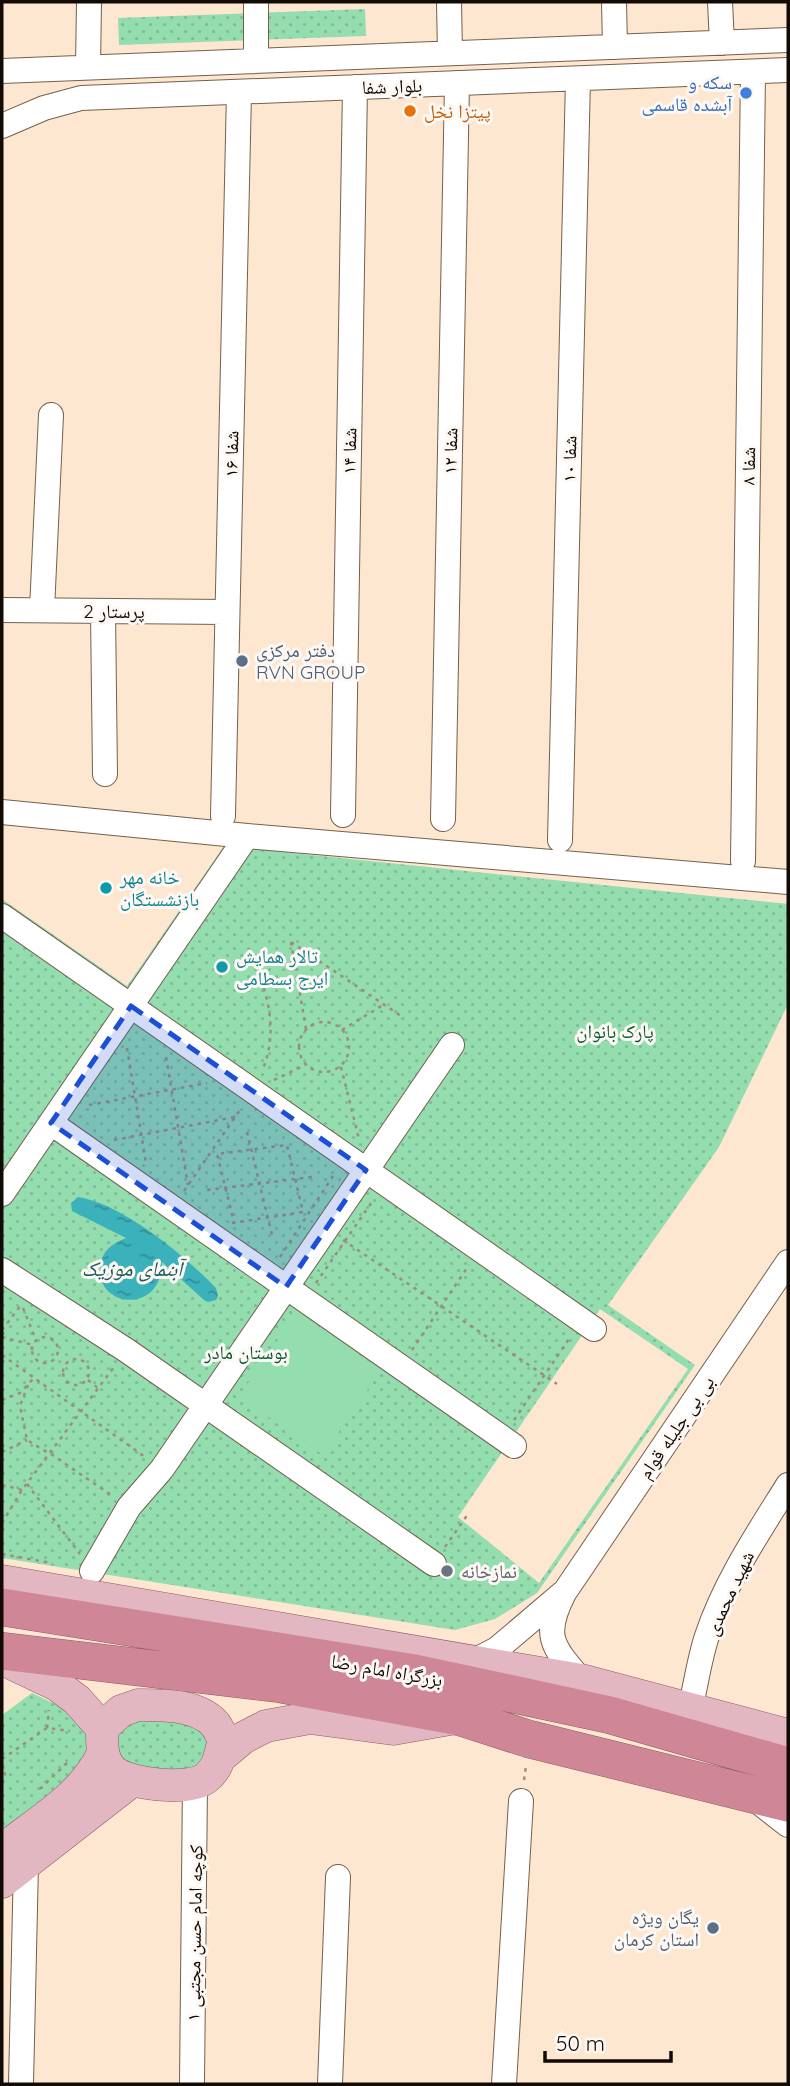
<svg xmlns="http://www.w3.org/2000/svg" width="790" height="2086" font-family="Quicksand,'Noto Naskh Arabic',sans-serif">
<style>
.green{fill:url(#green-dots);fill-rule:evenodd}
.pitch{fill:#93ddaf}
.water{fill:url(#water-ripples)}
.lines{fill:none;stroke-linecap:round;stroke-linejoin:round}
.minor-casing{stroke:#74604d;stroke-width:26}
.major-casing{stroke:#8d5b64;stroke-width:33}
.highway-casing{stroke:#8d5b64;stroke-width:38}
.path{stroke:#9e8d7e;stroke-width:2.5;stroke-dasharray:3.5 5;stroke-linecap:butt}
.minor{stroke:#fff;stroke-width:24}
.major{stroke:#e2b7c1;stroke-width:32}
.highway{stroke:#cf8797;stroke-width:37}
.marked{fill:#1d4ed8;fill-opacity:0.2;stroke:#1d4ed8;stroke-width:5;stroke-dasharray:14 9;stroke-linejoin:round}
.shop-dot{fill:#3f7fe0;stroke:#fdf8f3;stroke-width:2.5}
.food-dot{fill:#e8710a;stroke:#fdf8f3;stroke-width:2.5}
.service-dot{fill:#5c6f8a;stroke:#fdf8f3;stroke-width:2.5}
.culture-dot{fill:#0f9aa8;stroke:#fdf8f3;stroke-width:2.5}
.worship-dot{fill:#6b7280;stroke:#fdf8f3;stroke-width:2.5}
.labels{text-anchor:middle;stroke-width:6;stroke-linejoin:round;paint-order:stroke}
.shop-label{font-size:19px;fill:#366cbe;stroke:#fdf8f3;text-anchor:end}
.street-label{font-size:19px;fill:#120a04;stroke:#fdf8f3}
.food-label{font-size:19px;fill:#c56008;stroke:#fdf8f3;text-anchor:start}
.service-label{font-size:19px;fill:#4e5e75;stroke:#fdf8f3;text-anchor:start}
.culture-label{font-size:19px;fill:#0d838f;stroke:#fdf8f3;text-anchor:start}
.park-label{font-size:19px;fill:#075933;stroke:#fdf8f3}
.worship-label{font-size:19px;fill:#5b616d;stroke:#fdf8f3;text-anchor:start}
.water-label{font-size:21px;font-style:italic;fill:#19595f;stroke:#fdf8f3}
</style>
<defs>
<pattern id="green-dots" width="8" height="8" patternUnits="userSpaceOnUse" patternTransform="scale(1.75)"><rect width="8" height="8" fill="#93ddaf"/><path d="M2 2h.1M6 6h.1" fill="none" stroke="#7ebc95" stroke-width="1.8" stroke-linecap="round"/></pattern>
<pattern id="water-ripples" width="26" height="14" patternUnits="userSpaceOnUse" patternTransform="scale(1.75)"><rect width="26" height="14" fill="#3bb1bc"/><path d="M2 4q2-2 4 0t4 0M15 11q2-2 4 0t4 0" fill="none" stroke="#308e97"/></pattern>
</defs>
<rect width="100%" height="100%" fill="#fee7d1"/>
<path class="green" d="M365 9 366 36 119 45 118 18Z
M224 846 788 904V1004L719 1147 608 1305 695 1365 537 1593 495 1619 455 1630 2 1558V899L127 986ZM600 1309 688 1369 539 1583 458 1517Z
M32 1693 80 1716C83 1722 87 1730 87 1737 91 1778 31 1810 2 1831V1715Z
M140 1718C164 1721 196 1718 209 1741 207 1750 206 1761 198 1767 182 1778 138 1767 121 1760L115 1734 128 1723Z"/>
<path class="pitch" d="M297 1312 381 1370 323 1455 239 1396Z"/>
<path class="water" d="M78 1197C123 1204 185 1256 216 1288L218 1296 216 1300 208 1302 204 1300 162 1262C162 1317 92 1307 101 1264 103 1249 114 1243 126 1238L72 1211 71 1203Z"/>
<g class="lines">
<defs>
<path id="minor" d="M256 2V61
M449 2 450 53
M614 2 615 47
M720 2 722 43
M88 67 89 2
M2 71 788 40
M2 126 44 108 81 98 788 70
M2 610 227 612
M42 610 51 415
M103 611 105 774
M2 812 247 836 788 882
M343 815 355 87
M223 816 239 92
M443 819 457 83
M560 840 578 79
M743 861 753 72
M2 916 594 1329
M51 1123 514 1446
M2 1194 247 836
M2 1270 126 1350 434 1564
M92 1571 129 1507 162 1469 452 1045
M472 1662 497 1649 563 1593
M581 1680C552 1646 542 1636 564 1593L788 1262
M690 1709C696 1685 699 1660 707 1636 725 1582 758 1533 788 1485
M756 1800 788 1825
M21 2084 26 1864
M192 2084 195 1782
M330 2084 338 1877
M504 2084 521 1801"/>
<path id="major" d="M2 1581 581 1680 788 1735
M2 1659 57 1685 77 1700 102 1728
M138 1705C162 1705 197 1704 215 1724 218 1728 221 1735 224 1739 220 1754 219 1768 206 1778 190 1791 127 1785 112 1770 101 1759 102 1742 102 1728L121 1711Z
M219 1758 243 1738 266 1726 310 1718 393 1729 450 1719
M2 1850C38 1821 84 1796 103 1753
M2 1882 133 1780"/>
<path id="highway" d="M2 1607 415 1673 610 1715 788 1766
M2 1651 280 1684 460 1717 529 1739 788 1803"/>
</defs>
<use href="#minor" class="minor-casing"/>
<use href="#major" class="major-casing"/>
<use href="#highway" class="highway-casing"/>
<path class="path" d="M291 942 404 1018
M291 942 306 1029
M261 980C272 1010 275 1041 262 1071
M299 1047a25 25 0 1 1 50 0a25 25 0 1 1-50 0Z
M342 1030 383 1005
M127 1048 146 1163
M166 1057 188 1185
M341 1067 359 1139
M274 1080 305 1065
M89 1105 207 1083
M247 1132 272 1235
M114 1140 235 1117
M207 1190 312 1177
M184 1191 242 1107
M232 1223 303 1212 287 1145 217 1154 234 1222
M343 1240 557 1384
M280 1257 335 1173
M316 1283 374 1199
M23 1308 36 1340
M2 1330 21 1305
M32 1350a13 13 0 1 1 26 0a13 13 0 1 1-26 0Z
M2 1337 33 1345
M412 1350 469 1265
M2 1355 145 1457
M63 1372a13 13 0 1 1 26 0a13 13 0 1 1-26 0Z
M88 1380 99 1389
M28 1385 20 1406 27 1440 50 1454
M2 1400 20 1393 33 1379
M514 1420 571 1336
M2 1452 27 1440
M51 1454 111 1495
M27 1484 80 1554
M2 1485 22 1490
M2 1523 22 1490 114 1367
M445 1547 468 1514
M2 1554 51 1563
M47 1728 49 1710
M2 1759 47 1728 70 1731
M2 1764 5 1774 2 1783
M524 1780 526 1766
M40 1789 68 1762"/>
<use href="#minor" class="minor"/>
<use href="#major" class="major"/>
<use href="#highway" class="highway"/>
</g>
<path class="marked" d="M131 1006 366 1170 286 1287 51 1123Z"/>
<circle class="shop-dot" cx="746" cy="93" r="7"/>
<circle class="food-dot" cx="410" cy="111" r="7"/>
<g class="service-dot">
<circle cx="242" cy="661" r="7"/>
<circle cx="713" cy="1928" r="7"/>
</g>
<g class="culture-dot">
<circle cx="106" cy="888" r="7"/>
<circle cx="222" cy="967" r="7"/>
</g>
<circle class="worship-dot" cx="447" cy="1571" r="7"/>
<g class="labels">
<g class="shop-label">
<text x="732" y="89">سکه و<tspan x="732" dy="22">آبشده قاسمی</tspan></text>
</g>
<g class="street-label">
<text transform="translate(392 86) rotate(-2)" y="7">بلوار شفا</text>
<text transform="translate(349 451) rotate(-89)" y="7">شفا ۱۴</text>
<text transform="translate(450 451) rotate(-89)" y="7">شفا ۱۲</text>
<text transform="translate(231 454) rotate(-89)" y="7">شفا ۱۶</text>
<text transform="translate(569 459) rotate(-89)" y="7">شفا ۱۰</text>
<text transform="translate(748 466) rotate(-89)" y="7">شفا ۸</text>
<text x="114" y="618">پرستار 2</text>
<text transform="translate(676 1427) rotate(-56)" y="7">بی بی جلیله قوام</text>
<text transform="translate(729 1593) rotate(-65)" y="7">شهید محمدی</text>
<text transform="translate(387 1670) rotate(10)" y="7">بزرگراه امام رضا</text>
<text transform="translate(194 1933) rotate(-89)" y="7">کوچه امام حسن مجتبی ۱</text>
</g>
<g class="food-label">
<text x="424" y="118">پیتزا نخل</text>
</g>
<g class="service-label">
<text x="256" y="657">دفتر مرکزی<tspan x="256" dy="22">RVN GROUP</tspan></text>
<text x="699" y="1924" text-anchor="end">یگان ویژه<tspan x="699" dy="22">استان کرمان</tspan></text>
</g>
<g class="culture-label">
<text x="120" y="884">خانه مهر<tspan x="120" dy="22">بازنشستگان</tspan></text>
<text x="236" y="963">تالار همایش<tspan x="236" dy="22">ایرج بسطامی</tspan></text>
</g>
<g class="park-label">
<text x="615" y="1038">پارک بانوان</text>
<text x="246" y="1359">بوستان مادر</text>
</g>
<g class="worship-label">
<text x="461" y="1578">نمازخانه</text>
</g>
<g class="water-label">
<text x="132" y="1276">آبنمای موزیک</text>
</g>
</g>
<rect width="790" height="2086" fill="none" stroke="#120a04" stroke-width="7"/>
<path d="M545 2051v10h126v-10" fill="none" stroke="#120a04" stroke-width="3.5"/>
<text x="556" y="2051" font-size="21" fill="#120a04" stroke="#fdf8f3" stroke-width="5" paint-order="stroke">50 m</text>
</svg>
